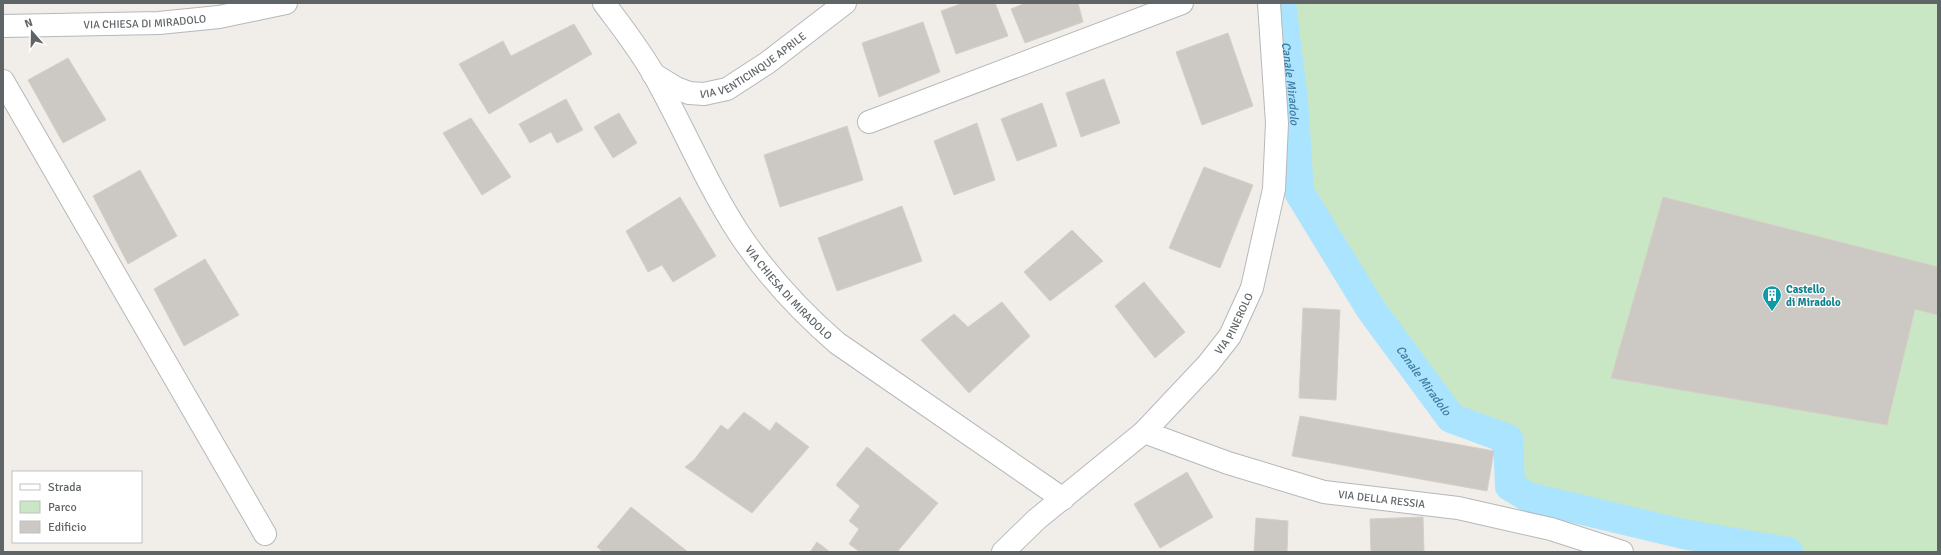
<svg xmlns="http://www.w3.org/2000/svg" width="1941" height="555" font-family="Signika,sans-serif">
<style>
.green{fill:#c9e7c5}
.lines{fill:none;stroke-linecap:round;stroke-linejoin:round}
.canal{stroke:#aae4fe;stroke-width:30}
.building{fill:#ccc8c4;stroke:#d6cfc6}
.minor-casing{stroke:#b5b8bc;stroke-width:24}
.minor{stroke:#fff;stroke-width:22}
.labels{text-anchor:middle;stroke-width:3;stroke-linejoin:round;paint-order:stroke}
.street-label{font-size:11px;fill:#5f6467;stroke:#fff}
.culture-label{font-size:11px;font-weight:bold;fill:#0d838f;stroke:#fff;text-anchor:start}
.water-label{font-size:12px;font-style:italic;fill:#3f7aa0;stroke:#fff}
</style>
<rect width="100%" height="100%" fill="#f1ede8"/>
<path class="green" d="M1291 3H1938V552H1767L1524 487 1436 384 1358 275 1305 188Z"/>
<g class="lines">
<path class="canal" id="s1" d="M1281 3 1293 100 1299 192 1370 308 1451 418 1508 439 1510 486 1528 497 1683 534 1788 552"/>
</g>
<path class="building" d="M963 3H995L1008 36 956 54 941 11Z
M1026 3H1078L1083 22 1025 43 1011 9Z
M923 22 940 72 879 97 862 43Z
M574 24 592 54 489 114 459 64 503 41 511 56Z
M1228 33 1253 106 1202 125 1176 52Z
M68 58 106 120 63 143 28 80Z
M1104 79 1120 123 1081 137 1066 93Z
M566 99 583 130 557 143 551 132 530 143 519 124Z
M1042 103 1057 146 1017 161 1001 119Z
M619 113 637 143 613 158 594 127Z
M471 118 511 177 482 195 443 133Z
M977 123 995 180 954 195 934 141Z
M847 126 863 180 780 207 764 155Z
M1204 167 1253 185 1220 268 1169 248Z
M140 170 177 236 128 264 93 196Z
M680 197 716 256 673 282 662 265 648 272 626 231Z
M1663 197 1938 267V315L1915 309 1887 425 1611 378Z
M902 206 922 261 837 291 818 238Z
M1072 230 1103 261 1050 301 1024 272Z
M205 259 239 315 184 346 154 289Z
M1144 282 1185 332 1155 358 1115 306Z
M1002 302 1030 336 969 393 921 340 954 314 968 327Z
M1303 308 1340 310 1336 400 1299 398Z
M744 412 770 431 776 422 809 447 752 513 685 467 694 460 721 425 728 430Z
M1300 416 1494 451 1487 491 1292 456Z
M867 447 938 503 897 552H860L849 544 859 529 849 521 860 506 836 485Z
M1187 472 1213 517 1160 548 1134 504Z
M631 507 688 552H603L597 547Z
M1423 517 1424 552H1371L1370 519Z
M1256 518 1288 521 1287 552H1254Z
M817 542 830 552H810Z"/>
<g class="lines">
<defs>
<g id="minor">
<path id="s2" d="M604 3C621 26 640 50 654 75 684 128 707 185 740 235 767 275 800 311 837 343L1063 499"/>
<path id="s3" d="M3 26 159 23 219 17 286 3"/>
<path id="s4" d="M653 74 676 88 689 93 704 94 727 89 767 63 845 3"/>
<path d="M3 81 265 534"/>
<path d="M869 122 1182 3"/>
<path id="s5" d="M1144 432 1228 463 1324 492 1458 508 1551 529 1622 552"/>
<path id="s6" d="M1003 552 1037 519 1144 432 1208 364 1230 336 1252 288 1274 189 1277 123 1269 3"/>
</g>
</defs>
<use href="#minor" class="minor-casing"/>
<use href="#minor" class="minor"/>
</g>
<defs>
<symbol id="building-pin" viewBox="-11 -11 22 30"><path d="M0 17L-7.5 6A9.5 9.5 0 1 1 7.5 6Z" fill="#0f9aa8" stroke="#fff"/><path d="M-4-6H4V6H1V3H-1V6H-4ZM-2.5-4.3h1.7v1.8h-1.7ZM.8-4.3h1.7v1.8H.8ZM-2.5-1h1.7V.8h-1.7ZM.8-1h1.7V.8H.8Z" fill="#fff"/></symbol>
</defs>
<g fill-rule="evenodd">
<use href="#building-pin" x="1761" y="284" width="22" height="30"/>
</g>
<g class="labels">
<g class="street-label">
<text dy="4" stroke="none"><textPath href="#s3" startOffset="142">VIA CHIESA DI MIRADOLO</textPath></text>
<text dy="4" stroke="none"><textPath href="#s4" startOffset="113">VIA VENTICINQUE APRILE</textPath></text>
<text dy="4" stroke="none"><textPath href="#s2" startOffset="345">VIA CHIESA DI MIRADOLO</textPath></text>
<text dy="4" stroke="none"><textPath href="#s6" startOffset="327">VIA PINEROLO</textPath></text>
<text dy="4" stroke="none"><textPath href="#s5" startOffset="248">VIA DELLA RESSIA</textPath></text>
</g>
<g class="culture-label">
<text x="1786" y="293">Castello<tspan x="1786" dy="13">di Miradolo</tspan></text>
</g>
<g class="water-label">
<text dy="4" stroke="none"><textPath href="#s1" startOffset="81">Canale Miradolo</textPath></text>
<text dy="4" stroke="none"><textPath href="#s1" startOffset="416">Canale Miradolo</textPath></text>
</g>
</g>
<rect width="1941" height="555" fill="none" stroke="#5f6467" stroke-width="8"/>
<rect x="12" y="471" width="130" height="72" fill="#ffffff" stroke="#bfc1c2"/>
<rect x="20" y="484" width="20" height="6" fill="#ffffff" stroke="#bfc1c2"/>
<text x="48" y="491" font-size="12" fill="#5f6467">Strada</text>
<rect x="20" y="501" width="20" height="12" fill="#c9e7c5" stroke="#bfc1c2"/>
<text x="48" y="511" font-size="12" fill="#5f6467">Parco</text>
<rect x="20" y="521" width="20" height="12" fill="#ccc8c4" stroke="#bfc1c2"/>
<text x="48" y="531" font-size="12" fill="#5f6467">Edificio</text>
<g transform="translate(32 32) rotate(340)" stroke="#ffffff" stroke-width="3" paint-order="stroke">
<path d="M0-3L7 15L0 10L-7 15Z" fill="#5f6467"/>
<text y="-6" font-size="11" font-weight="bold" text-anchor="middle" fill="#5f6467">N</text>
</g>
</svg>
